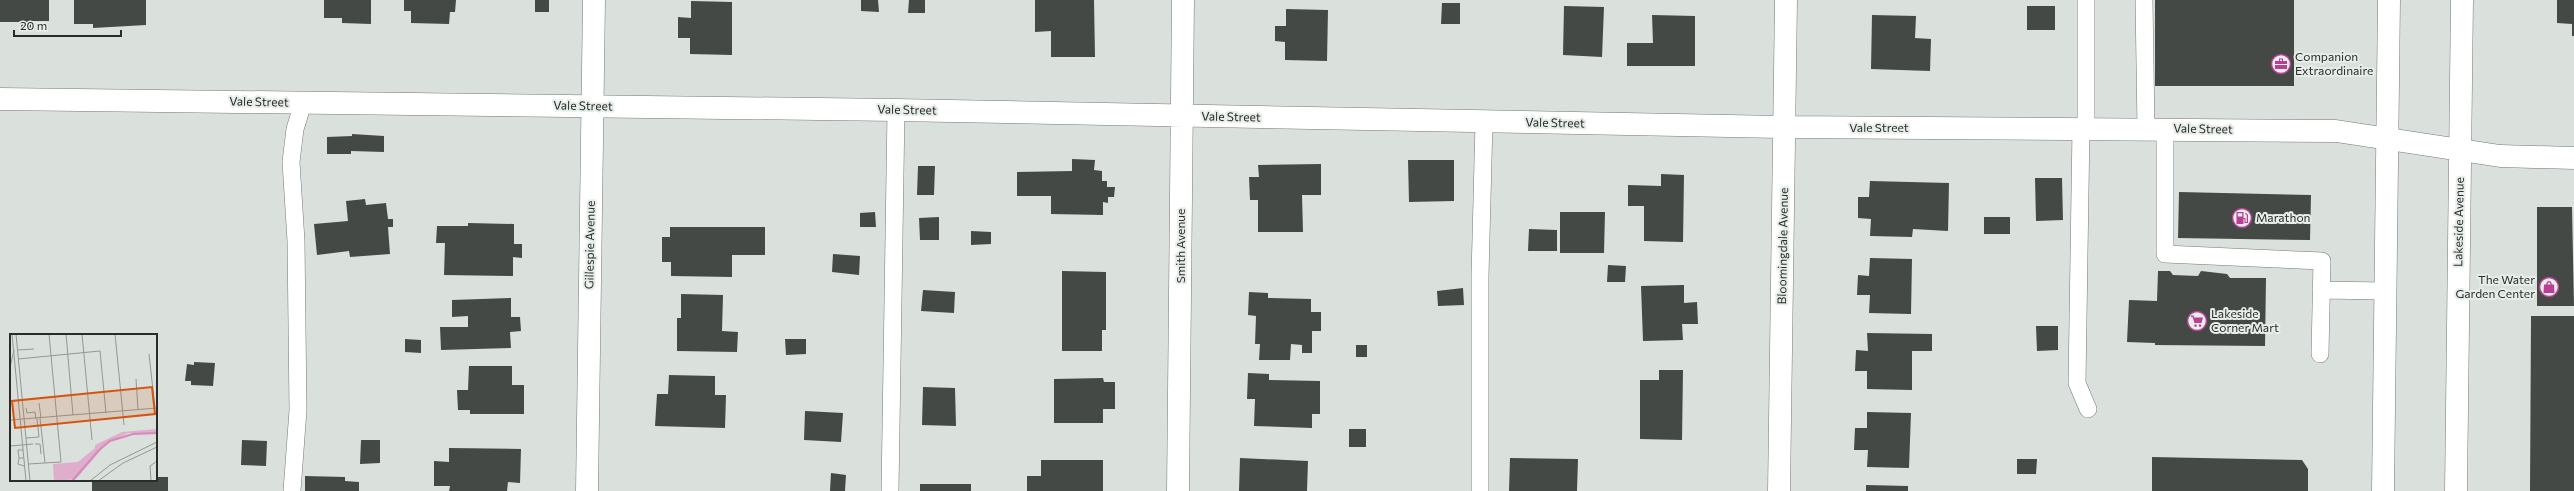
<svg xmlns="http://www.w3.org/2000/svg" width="2574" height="491" font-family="Commissioner,sans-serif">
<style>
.building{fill:#444946}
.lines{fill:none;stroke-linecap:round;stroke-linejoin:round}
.service-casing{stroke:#757a77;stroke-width:18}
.minor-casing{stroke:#757a77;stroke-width:23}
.primary-casing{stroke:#757a77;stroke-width:23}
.service{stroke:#fff;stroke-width:17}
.minor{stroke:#fff;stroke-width:22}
.primary{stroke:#fff;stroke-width:22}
.labels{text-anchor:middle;stroke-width:4;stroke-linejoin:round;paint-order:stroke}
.poi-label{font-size:12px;fill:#2a2c2a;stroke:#e7ede9;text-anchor:start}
.street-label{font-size:12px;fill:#2a2c2a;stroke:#e7ede9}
.inset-river{fill:none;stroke:#d68aba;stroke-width:2}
.inset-road{fill:none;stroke:#949895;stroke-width:1}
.view{fill:#d5540f;fill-opacity:0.15;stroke:#d5540f;stroke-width:2}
.inset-edge{fill:none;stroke:#2a2c2a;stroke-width:2}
</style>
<rect width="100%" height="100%" fill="#dae0dc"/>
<path class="building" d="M0 0H49V21H31V28H21V22H0Z
M74 0H146V25L93 28V24H74Z
M324 0H371V24L342 23V18H324Z
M404 0H456L455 12H450L449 24 411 23V11H404Z
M535 0H549V12H535Z
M861 0H878L879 12 861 11Z
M909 0H925V13H908Z
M1035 0H1094L1095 57H1051V31L1035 32Z
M2155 0H2294V86H2155Z
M2557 0H2574V36H2572V24L2557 23Z
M691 1 732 2V55L690 54V38H678V17L691 18Z
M1442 3H1460V24H1441Z
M1564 6 1604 7 1602 57 1563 55Z
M2027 6H2055V30H2027Z
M1286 9 1328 10 1327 61 1285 60V42L1275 41V26H1286Z
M1652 15 1695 16V66H1627V43H1653Z
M1872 15 1916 16 1915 38 1931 39 1930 71 1871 69Z
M352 134 384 136V152L351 151V154H327V137L352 136Z
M1072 159 1095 160 1094 170 1102 171V181H1107V187H1115L1114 197H1108V203L1103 202V215L1051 214V196H1017V172L1072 171Z
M1408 160H1454V201L1409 202Z
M1321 164V195H1302L1303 232H1258V200H1250L1249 177H1259L1258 165Z
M918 166H935L934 195H917Z
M1661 174 1684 175 1683 242 1644 241V206H1628V185L1661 186Z
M2035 178H2062L2063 220 2036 221Z
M1870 181 1949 183 1948 231 1913 229 1912 237 1870 236 1871 219 1858 218V197H1869Z
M2179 192 2311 195 2310 240 2178 238Z
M365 199 366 205 386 203 388 219H393V227H388L390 254 350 257 349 251 317 255 314 224 348 221 346 201Z
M2537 207H2572L2574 306H2537Z
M875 212 876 227H860V213Z
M1560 212H1605L1604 253H1560Z
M939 217V240H920L919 218Z
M1984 217H2010V234H1984Z
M468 223 514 224V244H522V258L513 257V276L444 275 445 243H436L437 226H468Z
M670 227H765V255H732V277L671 276V262H662V237H670Z
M1529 229 1557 230V251H1528Z
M971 231 991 232V244L971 245Z
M833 254 860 256 859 275 832 272Z
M1870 258 1912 259 1911 314 1869 313 1870 295H1857L1858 275 1869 276Z
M1608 265 1626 266 1625 282H1607Z
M1062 271 1106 272V330H1102V351H1062Z
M2158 271H2170L2173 275 2198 276 2201 271 2227 274 2230 278H2266L2265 346 2155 345V343L2127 342 2129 300 2157 301Z
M1684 285V303L1697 302 1698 324H1682L1683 340 1643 341 1641 286Z
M1463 288 1464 305 1438 306 1437 291Z
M923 290 955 292 954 313 921 311Z
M1249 292 1268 293V298L1311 299V312H1321V331H1312V353H1302V345L1291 344 1290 360H1259L1260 344H1255L1256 316 1248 315Z
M681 294 723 295 722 331 738 332 737 352 677 351V318H681Z
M511 298V317H520L521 331 510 332 511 348 441 350 440 327H468V316L452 317V300Z
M2531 316H2574V491H2530Z
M2036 326H2058V350L2037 351Z
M1867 333 1932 334V351H1912V390L1867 389V371H1855L1856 350 1868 351Z
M405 339 421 340V353L405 352Z
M785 339H806V354L786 355Z
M1356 345H1367V357H1356Z
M194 362 215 363 213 386 191 385V381H185L187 364 194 365Z
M469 366H512V385H524V414H470V410H458L457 390H468Z
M1659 370H1683L1682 440 1640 439V380H1659Z
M1248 373 1269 374V380L1320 381V414H1312V428L1254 426 1255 399H1247Z
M669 375 715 376V395H726L725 428 655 426 657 394H668Z
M1103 378 1104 382H1115V409H1103V423H1054V379Z
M923 387 955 388 956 426 922 425Z
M805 411 843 413 841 442 804 440Z
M1867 412 1911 413 1909 468 1867 467 1868 450H1854L1855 428H1867Z
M1349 429H1366V447H1349Z
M242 440 267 441 266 466 241 465Z
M361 440H380V463L360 464Z
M449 448 521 449 520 483 508 482 507 491H449L450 486H434V461L449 462Z
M2152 457 2302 460 2308 469V491H2152Z
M1240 458 1308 461 1307 491H1239Z
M1510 458 1578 459 1577 491H1509Z
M2017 459H2037L2036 474H2017Z
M1041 460H1103V491H1027V476H1041Z
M831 473 846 475 845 491H830Z
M305 476 345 477V481L359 482V491H305Z
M156 477H168V491H92V480H156Z
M920 484H971V491H920Z
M1866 485 1908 486V491H1866Z"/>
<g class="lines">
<defs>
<path id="service" d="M2144 0 2146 129
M2081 128 2077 383 2088 409
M2086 128V0
M2165 129V254L2322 261 2320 354
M2321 290 2385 291
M292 491 298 410 296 241 291 162 295 129 303 103
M890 491 896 110
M1480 491V276L1484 122"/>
<path id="minor" d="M0 99 896 110 1785 127 2336 131 2500 156 2574 158
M587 491 594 0
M1178 491 1183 0
M1779 491 1786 0"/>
<path id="primary" d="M2383 491 2389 0
M2456 491 2462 0"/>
</defs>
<use href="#service" class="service-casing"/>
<use href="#minor" class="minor-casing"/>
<use href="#primary" class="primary-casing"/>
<use href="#service" class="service"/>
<use href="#minor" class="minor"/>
<use href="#primary" class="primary"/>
</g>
<defs>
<symbol id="office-ring" viewBox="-11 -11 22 22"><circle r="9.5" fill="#e7ede9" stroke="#b83f94" stroke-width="1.5"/><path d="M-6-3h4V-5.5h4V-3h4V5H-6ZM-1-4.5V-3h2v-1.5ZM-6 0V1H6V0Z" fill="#b83f94"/></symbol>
<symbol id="fuel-ring" viewBox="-11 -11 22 22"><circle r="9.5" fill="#e7ede9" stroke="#b83f94" stroke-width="1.5"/><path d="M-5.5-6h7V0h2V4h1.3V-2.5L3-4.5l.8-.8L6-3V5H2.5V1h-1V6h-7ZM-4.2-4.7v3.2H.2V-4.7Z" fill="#b83f94"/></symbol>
<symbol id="shop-ring" viewBox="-11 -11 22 22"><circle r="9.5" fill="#e7ede9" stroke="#b83f94" stroke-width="1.5"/><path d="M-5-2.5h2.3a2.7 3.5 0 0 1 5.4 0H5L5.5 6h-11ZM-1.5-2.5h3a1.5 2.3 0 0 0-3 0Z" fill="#b83f94"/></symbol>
<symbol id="supermarket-ring" viewBox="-11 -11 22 22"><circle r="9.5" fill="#e7ede9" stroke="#b83f94" stroke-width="1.5"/><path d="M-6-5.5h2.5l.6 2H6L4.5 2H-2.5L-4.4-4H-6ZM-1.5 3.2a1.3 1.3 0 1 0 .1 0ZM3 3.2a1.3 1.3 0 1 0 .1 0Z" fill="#b83f94"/></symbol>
</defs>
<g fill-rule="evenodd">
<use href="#office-ring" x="2270" y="53" width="22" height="22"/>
<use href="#fuel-ring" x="2231" y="207" width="22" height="22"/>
<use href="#shop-ring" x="2538" y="276" width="22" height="22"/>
<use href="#supermarket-ring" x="2186" y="310" width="22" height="22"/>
</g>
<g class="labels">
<g class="poi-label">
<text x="2295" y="61">Companion<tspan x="2295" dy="14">Extraordinaire</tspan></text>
<text x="2256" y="222">Marathon</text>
<text x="2535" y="284" text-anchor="end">The Water<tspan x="2535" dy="14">Garden Center</tspan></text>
<text x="2211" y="318">Lakeside<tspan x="2211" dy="14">Corner Mart</tspan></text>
</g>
<g class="street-label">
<text transform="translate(259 102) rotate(1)" y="4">Vale Street</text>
<text transform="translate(583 106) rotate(1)" y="4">Vale Street</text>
<text transform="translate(907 110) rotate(1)" y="4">Vale Street</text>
<text transform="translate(1231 117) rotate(1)" y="4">Vale Street</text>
<text transform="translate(1555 123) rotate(1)" y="4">Vale Street</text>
<text x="1879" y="132">Vale Street</text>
<text transform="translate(2203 129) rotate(1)" y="4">Vale Street</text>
<text transform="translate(2459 222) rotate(-89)" y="4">Lakeside Avenue</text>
<text transform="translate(590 245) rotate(-89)" y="4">Gillespie Avenue</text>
<text transform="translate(1181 246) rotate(-90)" y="4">Smith Avenue</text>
<text transform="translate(1783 246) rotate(-89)" y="4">Bloomingdale Avenue</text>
</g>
</g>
<g transform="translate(10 334)">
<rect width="147" height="147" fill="#dae0dc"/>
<path d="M147 95V99H118L97 109 66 145 44 147 43 130 68 128 85 114V111L112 98Z" fill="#dfaecc"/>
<path class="inset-river" d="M62 147 89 116 100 107 123 100 147 99"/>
<path class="inset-road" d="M2 0 16 147M6 0 20 147M56 0 63 81M72 0 82 106M105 0 114 91M8 16 24 15M139 20 145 74M8 25 90 17 96 79M0 33 4 16M126 45 128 76M29 69 31 84M16 74 17 79 25 78 26 85M30 84 35 129M0 86 147 74M16 104 29 103 27 85M25 110H30L31 120M0 112 23 110M13 116H8L9 124H14M9 124 8 130 14 132M18 130 51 128 39 0M80 147 100 131 147 108M88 147 113 129 147 113M141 147 140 132 147 127"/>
<path class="view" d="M142 53 145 80 5 94 2 67Z"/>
<rect width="147" height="147" class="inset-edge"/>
</g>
<path d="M14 30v6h107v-6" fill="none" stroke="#2a2c2a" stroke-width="2"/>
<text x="20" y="30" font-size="12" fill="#2a2c2a" stroke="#e7ede9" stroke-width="3" paint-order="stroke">20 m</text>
</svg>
